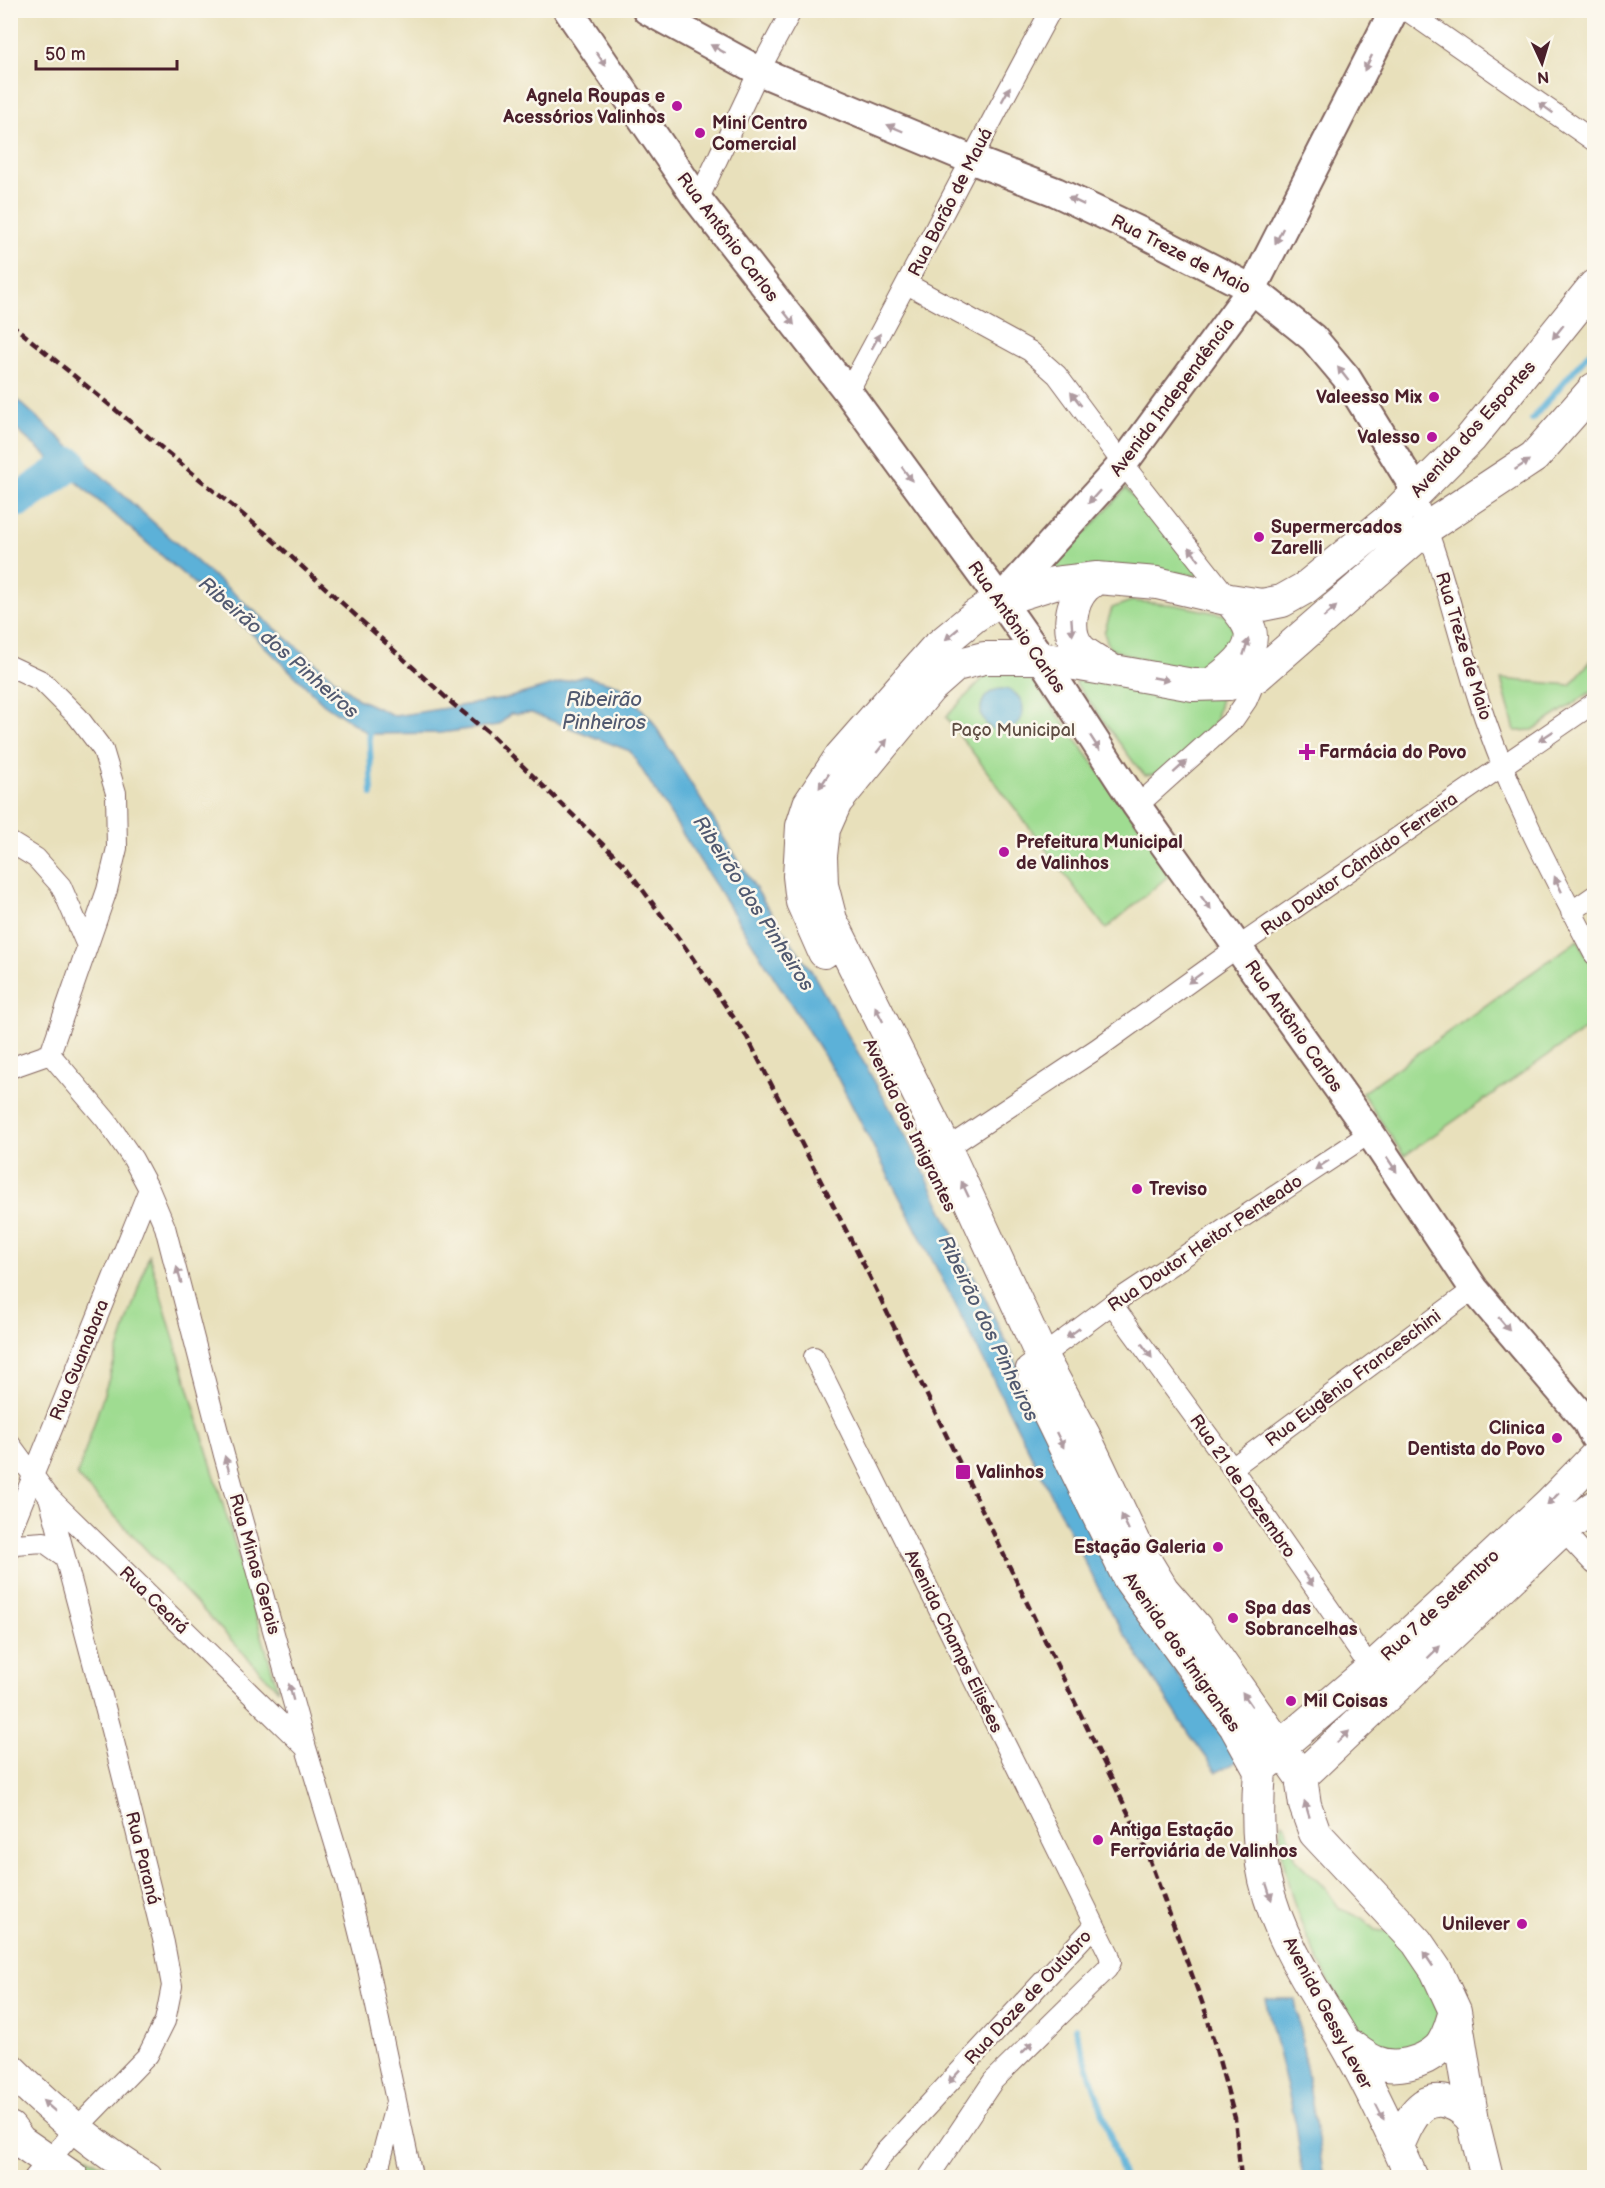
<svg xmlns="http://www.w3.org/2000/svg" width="1605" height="2188" font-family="'Balsamiq Sans',sans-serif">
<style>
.green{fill:#9fdc91;stroke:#747e5e;stroke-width:1.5}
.water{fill:#5cb1d8;stroke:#536882;stroke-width:1.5}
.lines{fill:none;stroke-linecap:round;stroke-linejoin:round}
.stream{stroke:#5cb1d8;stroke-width:6}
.river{stroke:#5cb1d8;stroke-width:34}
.minor-casing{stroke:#81635d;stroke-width:22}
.secondary-casing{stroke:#81635d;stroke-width:32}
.primary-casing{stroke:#81635d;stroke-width:34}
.minor{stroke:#fff;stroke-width:20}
.secondary{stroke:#fff;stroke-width:28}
.primary{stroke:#fff;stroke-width:32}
.rail{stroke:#4a1f2b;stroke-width:4.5;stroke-dasharray:9 4.5;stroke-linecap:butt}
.oneway{fill:#ae9aa0}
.poi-dot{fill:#b5179e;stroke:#fbf7ec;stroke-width:2}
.labels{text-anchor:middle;stroke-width:5;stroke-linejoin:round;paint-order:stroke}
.poi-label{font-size:18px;font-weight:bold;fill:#4a1f2b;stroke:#fbf7ec;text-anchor:start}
.street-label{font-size:18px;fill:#4a1f2b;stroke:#fbf7ec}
.park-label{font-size:18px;fill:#5f4e44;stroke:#fbf7ec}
.water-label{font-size:20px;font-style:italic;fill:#515970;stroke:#fbf7ec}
</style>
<rect width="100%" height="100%" fill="#fbf7ec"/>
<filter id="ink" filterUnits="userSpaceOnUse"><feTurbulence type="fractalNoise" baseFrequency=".0167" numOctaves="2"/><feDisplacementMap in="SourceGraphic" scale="12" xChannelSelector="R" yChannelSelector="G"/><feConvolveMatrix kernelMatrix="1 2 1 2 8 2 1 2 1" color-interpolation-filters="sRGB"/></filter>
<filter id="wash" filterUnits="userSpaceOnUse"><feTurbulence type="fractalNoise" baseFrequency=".008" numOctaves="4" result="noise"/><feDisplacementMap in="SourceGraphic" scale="24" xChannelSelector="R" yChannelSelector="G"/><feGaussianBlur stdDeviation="1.35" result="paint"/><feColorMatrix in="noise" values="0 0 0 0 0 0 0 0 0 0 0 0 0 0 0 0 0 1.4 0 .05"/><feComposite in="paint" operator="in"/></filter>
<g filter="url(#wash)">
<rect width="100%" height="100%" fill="#e8e0bb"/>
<path class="green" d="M1126 488 1202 576 1167 572 1050 571Z
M1131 601 1176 605 1226 615 1236 636C1233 642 1230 652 1226 657 1203 686 1138 657 1110 649L1104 633 1112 608Z
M1594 657V690L1533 730 1515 731 1501 679 1570 685Z
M989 672 1028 674 1173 872 1106 929 946 717Z
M1077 680 1221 698 1215 722 1169 769 1157 774 1145 775 1135 764 1076 684Z
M1578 940 1594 971V1023L1404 1156 1362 1093Z
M149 1255 278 1690 77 1476Z
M1282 1822 1287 1828 1296 1860 1326 1889 1340 1909 1362 1918 1375 1930 1390 1932 1417 1959 1439 2010 1431 2038 1405 2054C1397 2053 1385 2053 1378 2049 1352 2038 1303 1932 1294 1903 1286 1877 1279 1849 1282 1822Z
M77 2150 119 2177H90L67 2163V2158L70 2151Z"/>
<path class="water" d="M11 394 204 568 358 699 395 716 504 699 584 676 620 686 651 719 766 905 812 972 912 1147 1134 1607 1181 1680 1241 1759 1217 1772 1190 1735 1112 1615 952 1298 835 1073 630 751 532 713 510 714 499 725 441 733 369 734 324 704 252 634 11 425Z
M981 710a21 21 0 1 1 42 0a21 21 0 1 1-42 0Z
M1265 1999H1295L1324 2177H1303L1296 2124Z"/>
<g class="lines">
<path class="stream" d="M1532 419 1594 347
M369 727 372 794
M1075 2028 1124 2178"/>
<path class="river" d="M10 501 19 500 71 464"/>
</g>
</g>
<g filter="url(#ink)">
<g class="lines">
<defs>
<path id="minor" d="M1406 10 1594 141
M698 200 759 71 792 10
M907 284 1030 351 1057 375 1123 464 1230 600
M848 392C917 266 982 137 1051 10
M1414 496C1442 562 1457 633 1479 701 1507 789 1551 873 1594 954
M10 666 42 681 78 717 103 750 116 793 117 848 107 890 50 1054 10 1068
M1137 806 1234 719 1247 700 1257 676
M10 842 36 858 61 886 87 946
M1571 912 1594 896
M50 1054 106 1120 133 1159 149 1189 165 1227 224 1455 306 1748 346 1880 367 1964 411 2171 410 2178
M946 1149 1098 1048 1238 947 1594 703
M1112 1304 1232 1468 1376 1676
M814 1357 1109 1954 1111 1962 1107 1969 993 2081 928 2178
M1026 1368 1112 1304 1370 1133
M10 1444 49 1497 306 1748
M1232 1468 1474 1289
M1562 1530 1594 1564
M10 1533 149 1189
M10 1548 15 1544 44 1542 65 1557
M34 2178 76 2129 148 2055 165 2021 172 1986 164 1943 111 1730 49 1497
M376 2178 395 2106
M867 2178 883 2154 1094 1926"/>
<path id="secondary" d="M568 10 698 200 848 392 1000 600 1041 658 1137 806 1370 1133 1474 1289 1587 1422 1594 1436
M647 10 759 71 970 159 1056 192 1143 233 1252 289 1313 338 1346 377 1409 479 1414 496
M1000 600 1123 464 1252 289 1394 10"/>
<path id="primary" d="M1097 578C1093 581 1088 584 1085 587 1071 601 1065 633 1080 649 1087 656 1099 662 1108 668
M1212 684C1229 671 1262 649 1247 623 1243 615 1236 608 1230 600
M824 952 802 902 799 876 802 826 809 804 841 756 935 649 975 616 1000 600 1054 583 1097 578 1157 583 1230 600 1262 605 1282 601 1305 588 1391 518 1471 438 1594 286
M1033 1382 1129 1579 1235 1726 1260 1771
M1266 1764 1290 1738 1370 1670 1453 1594 1550 1503 1594 1458
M1260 1771C1257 1807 1257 1845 1265 1880 1278 1938 1313 1989 1343 2039 1369 2083 1391 2131 1412 2178
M1301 1777 1562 1530 1594 1507
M1345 2042C1354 2048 1365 2058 1376 2062 1395 2070 1423 2063 1438 2049 1448 2039 1451 2024 1455 2011
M10 2069C52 2111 96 2148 147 2178
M10 2128 20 2141 73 2178
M1398 2146C1404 2133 1409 2118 1420 2108 1437 2092 1462 2105 1473 2121
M1487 2178 1473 2121 1455 2011 1436 1970 1417 1942 1315 1833 1305 1805 1301 1777 1196 1628 1163 1590 1137 1547 1084 1435 1042 1357 946 1149 831 920 822 885 821 856 824 829 836 802 930 688 956 665 984 658H1041L1193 685 1229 684 1257 676 1428 527 1534 457 1594 389"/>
</defs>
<use href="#minor" class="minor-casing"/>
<use href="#secondary" class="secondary-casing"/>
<use href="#primary" class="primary-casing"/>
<use href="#minor" class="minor"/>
<use href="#secondary" class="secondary"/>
<use href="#primary" class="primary"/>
<path class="rail" d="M10 323 264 532 453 704 491 735 625 866 685 947 747 1037 871 1279 1146 1850 1206 2013 1235 2118 1241 2178"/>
</g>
<defs><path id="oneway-solid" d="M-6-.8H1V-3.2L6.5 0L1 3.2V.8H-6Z" transform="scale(1.5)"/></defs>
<g class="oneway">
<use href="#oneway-solid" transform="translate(718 49) rotate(-151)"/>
<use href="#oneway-solid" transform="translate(601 59) rotate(56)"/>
<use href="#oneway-solid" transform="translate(1368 63) rotate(117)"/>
<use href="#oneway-solid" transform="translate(1006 94) rotate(-61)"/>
<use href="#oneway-solid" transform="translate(1546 108) rotate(-145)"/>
<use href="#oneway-solid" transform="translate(895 128) rotate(-157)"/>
<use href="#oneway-solid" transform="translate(1076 201) rotate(-155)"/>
<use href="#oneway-solid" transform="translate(1279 236) rotate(117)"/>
<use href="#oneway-solid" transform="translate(789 318) rotate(52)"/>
<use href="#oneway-solid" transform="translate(1558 332) rotate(129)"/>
<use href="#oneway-solid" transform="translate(876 341) rotate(-61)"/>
<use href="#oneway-solid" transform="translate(1343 374) rotate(-128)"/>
<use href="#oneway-solid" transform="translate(1076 399) rotate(-128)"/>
<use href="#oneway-solid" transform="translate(1522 465) rotate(-34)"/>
<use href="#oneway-solid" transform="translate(907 474) rotate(54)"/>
<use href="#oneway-solid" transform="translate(1094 497) rotate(132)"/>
<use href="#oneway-solid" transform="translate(1194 554) rotate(-128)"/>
<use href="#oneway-solid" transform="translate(1330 612) rotate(-41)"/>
<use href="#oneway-solid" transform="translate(1072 627) rotate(86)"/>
<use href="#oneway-solid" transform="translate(952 634) rotate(140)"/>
<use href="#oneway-solid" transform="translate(1246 647) rotate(-72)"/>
<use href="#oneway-solid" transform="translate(1161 679) rotate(11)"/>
<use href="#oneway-solid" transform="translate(1546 736) rotate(146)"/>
<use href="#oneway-solid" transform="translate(1095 743) rotate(57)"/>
<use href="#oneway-solid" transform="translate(882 746) rotate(-51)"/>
<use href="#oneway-solid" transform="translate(1180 767) rotate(-42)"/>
<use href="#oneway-solid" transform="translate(824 781) rotate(124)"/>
<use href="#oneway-solid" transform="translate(1558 884) rotate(-115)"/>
<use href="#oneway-solid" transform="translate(1206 903) rotate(54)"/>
<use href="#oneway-solid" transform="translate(1195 978) rotate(144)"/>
<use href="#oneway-solid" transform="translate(879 1014) rotate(-117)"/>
<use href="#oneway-solid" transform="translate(1322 1165) rotate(146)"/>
<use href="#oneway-solid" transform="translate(1392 1165) rotate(56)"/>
<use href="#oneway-solid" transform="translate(965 1189) rotate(-115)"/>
<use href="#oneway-solid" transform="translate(179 1275) rotate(-106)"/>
<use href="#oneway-solid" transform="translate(1504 1324) rotate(50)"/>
<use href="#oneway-solid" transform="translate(1073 1333) rotate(144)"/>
<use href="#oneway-solid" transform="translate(1147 1351) rotate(54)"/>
<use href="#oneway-solid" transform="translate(1060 1440) rotate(64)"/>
<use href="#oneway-solid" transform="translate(227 1464) rotate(-106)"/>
<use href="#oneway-solid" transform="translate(1553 1499) rotate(135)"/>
<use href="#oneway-solid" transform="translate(1125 1522) rotate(-115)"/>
<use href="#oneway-solid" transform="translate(1308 1579) rotate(55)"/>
<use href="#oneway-solid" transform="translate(1434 1652) rotate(-44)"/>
<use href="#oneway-solid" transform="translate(291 1692) rotate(-105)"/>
<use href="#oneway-solid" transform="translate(1247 1699) rotate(-125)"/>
<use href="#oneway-solid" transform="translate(1343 1737) rotate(-43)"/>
<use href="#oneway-solid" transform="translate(1307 1809) rotate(-107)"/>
<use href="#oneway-solid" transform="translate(1269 1892) rotate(72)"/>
<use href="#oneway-solid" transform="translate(1428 1959) rotate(-124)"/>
<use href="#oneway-solid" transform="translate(1027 2048) rotate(-45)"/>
<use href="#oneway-solid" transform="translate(954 2077) rotate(133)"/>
<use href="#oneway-solid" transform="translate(49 2106) rotate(-139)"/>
<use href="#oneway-solid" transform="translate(1380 2112) rotate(63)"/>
</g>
</g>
<g class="poi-dot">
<circle cx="677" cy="106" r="6"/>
<circle cx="700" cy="133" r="6"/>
<circle cx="1434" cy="397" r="6"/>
<circle cx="1432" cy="437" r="6"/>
<circle cx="1259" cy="537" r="6"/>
<path d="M1304 743h6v6h6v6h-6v6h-6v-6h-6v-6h6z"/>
<circle cx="1004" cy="852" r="6"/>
<circle cx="1137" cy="1189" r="6"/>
<circle cx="1557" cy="1438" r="6"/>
<rect x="955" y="1464" width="16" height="16" rx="3"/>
<circle cx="1218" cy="1547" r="6"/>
<circle cx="1233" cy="1618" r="6"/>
<circle cx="1291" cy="1701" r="6"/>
<circle cx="1098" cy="1840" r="6"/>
<circle cx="1522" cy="1924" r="6"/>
</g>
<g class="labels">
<g class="poi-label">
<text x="665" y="102" text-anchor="end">Agnela Roupas e<tspan x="665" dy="21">Acessórios Valinhos</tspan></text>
<text x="712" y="129">Mini Centro<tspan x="712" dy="21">Comercial</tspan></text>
<text x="1422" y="403" text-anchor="end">Valeesso Mix</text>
<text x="1420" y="443" text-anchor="end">Valesso</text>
<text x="1271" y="533">Supermercados<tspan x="1271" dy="21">Zarelli</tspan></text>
<text x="1319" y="758">Farmácia do Povo</text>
<text x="1016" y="848">Prefeitura Municipal<tspan x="1016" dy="21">de Valinhos</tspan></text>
<text x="1149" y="1195">Treviso</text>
<text x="1545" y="1434" text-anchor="end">Clinica<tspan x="1545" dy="21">Dentista do Povo</tspan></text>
<text x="976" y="1478">Valinhos</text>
<text x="1206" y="1553" text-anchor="end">Estação Galeria</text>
<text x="1245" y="1614">Spa das<tspan x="1245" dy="21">Sobrancelhas</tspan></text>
<text x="1303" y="1707">Mil Coisas</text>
<text x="1110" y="1836">Antiga Estação<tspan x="1110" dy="21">Ferroviária de Valinhos</tspan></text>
<text x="1510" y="1930" text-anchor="end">Unilever</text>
</g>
<g class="street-label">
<text transform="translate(950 202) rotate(-63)" y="6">Rua Barão de Mauá</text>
<text transform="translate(728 237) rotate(53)" y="6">Rua Antônio Carlos</text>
<text transform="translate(1181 254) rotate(27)" y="6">Rua Treze de Maio</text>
<text transform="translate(1172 397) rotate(-53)" y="6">Avenida Independência</text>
<text transform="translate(1473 429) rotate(-48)" y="6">Avenida dos Esportes</text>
<text transform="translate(1017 627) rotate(55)" y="6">Rua Antônio Carlos</text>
<text transform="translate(1464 646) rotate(73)" y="6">Rua Treze de Maio</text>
<text transform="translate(1359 864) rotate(-35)" y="6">Rua Doutor Cândido Ferreira</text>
<text transform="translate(1294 1026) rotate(55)" y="6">Rua Antônio Carlos</text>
<text transform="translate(910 1125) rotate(64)" y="6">Avenida dos Imigrantes</text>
<text transform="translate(1205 1243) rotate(-34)" y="6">Rua Doutor Heitor Penteado</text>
<text transform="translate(79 1360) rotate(-68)" y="6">Rua Guanabara</text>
<text transform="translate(1353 1378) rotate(-37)" y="6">Rua Eugênio Franceschini</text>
<text transform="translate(1243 1486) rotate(55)" y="6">Rua 21 de Dezembro</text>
<text transform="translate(255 1564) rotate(74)" y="6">Rua Minas Gerais</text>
<text transform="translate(154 1600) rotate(44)" y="6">Rua Ceará</text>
<text transform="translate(1440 1605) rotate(-43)" y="6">Rua 7 de Setembro</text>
<text transform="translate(954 1641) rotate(64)" y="6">Avenida Champs Elisées</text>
<text transform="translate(1182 1652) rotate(55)" y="6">Avenida dos Imigrantes</text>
<text transform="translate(143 1858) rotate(76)" y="6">Rua Paraná</text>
<text transform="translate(1028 1997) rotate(-47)" y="6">Rua Doze de Outubro</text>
<text transform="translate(1328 2013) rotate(62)" y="6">Avenida Gessy Lever</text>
</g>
<g class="park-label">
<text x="1013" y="736">Paço Municipal</text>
</g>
<g class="water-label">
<text transform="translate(279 647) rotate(41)" y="7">Ribeirão dos Pinheiros</text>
<text x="604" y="706">Ribeirão<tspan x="604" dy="23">Pinheiros</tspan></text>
<text transform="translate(754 903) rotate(57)" y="7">Ribeirão dos Pinheiros</text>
<text transform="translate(989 1328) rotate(64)" y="7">Ribeirão dos Pinheiros</text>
</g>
</g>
<rect width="1605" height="2188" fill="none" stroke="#fbf7ec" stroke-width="36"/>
<g transform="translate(1542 63) rotate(176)" stroke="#fbf7ec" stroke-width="4.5" paint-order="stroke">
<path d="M0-4.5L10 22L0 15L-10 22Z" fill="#4a1f2b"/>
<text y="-9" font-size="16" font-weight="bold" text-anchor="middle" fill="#4a1f2b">N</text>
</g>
<path d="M36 60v9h141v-9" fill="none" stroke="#4a1f2b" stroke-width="3"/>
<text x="45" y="60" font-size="18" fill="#4a1f2b" stroke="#fbf7ec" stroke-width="4.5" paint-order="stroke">50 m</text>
</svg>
